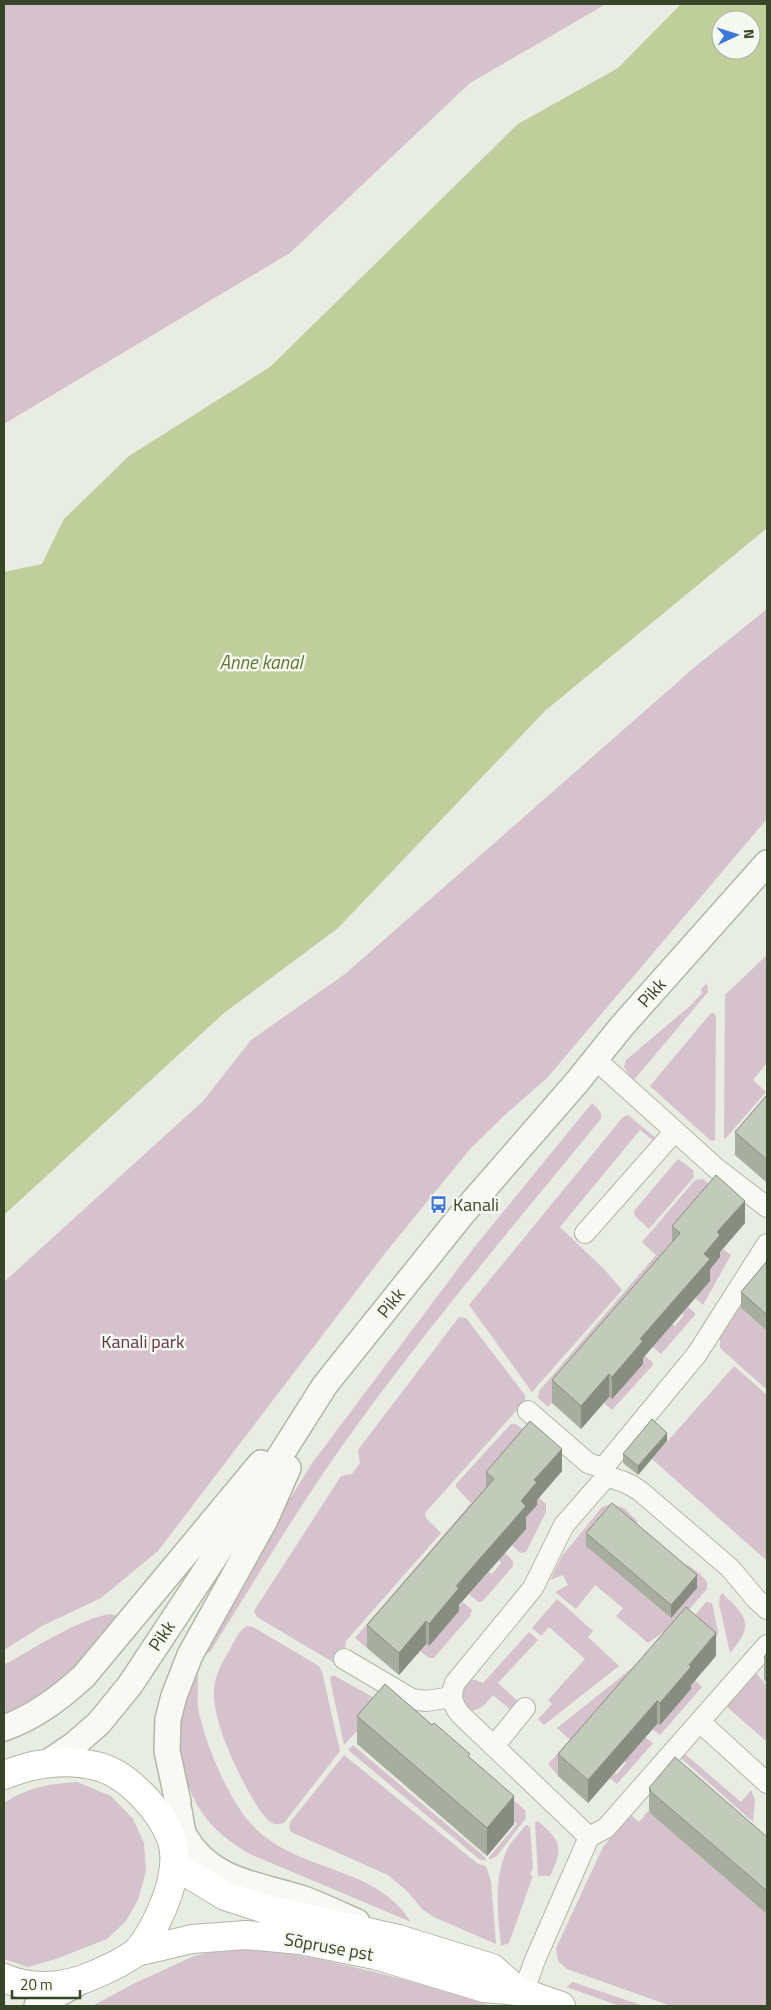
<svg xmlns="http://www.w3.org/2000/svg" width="771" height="2010" font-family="'Titillium Web',sans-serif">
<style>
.green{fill:#d6c2cc}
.water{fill:#bfce9a;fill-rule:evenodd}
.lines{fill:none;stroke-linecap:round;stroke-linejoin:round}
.minor-casing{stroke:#b0b7a6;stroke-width:22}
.tertiary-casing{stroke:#b0b7a6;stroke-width:28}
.secondary-casing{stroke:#b0b7a6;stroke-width:30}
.minor{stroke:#f8f9f5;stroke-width:20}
.tertiary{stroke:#f8f9f5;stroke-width:25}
.secondary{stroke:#fff;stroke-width:28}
.wall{fill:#a7ae9f}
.shaded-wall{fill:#888d82}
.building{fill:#c2cab9;stroke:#888d82}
.labels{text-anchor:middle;stroke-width:5;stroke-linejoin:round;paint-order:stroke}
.street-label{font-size:18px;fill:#394528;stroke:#f6f9f2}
.poi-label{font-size:18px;fill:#394528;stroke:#f6f9f2;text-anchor:start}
.park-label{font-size:18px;fill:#623447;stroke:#f6f9f2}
.water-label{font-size:19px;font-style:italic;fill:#5e782e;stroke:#f6f9f2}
</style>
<rect width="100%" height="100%" fill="#e8ece2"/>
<path class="green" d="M9 4H606L470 83 290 253 4 424V6Z
M767 609V819L547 1078 507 1113 470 1149 386 1252 158 1551 101 1598 42 1626 4 1650V1282L203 1101 251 1040 345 974 696 666Z
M767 955V1063L753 1080 766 1092 725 1139 724 1138 725 995Z
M707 983 708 992 633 1081 624 1067 626 1060 690 1006 702 993 701 989Z
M711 1013H714L716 1017 715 1141 710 1140 650 1086Z
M592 1103C597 1108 604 1113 600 1120 514 1225 426 1329 347 1439 298 1508 255 1580 210 1652L204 1654 258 1549 313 1462 472 1250Z
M628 1115 657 1139 655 1142 640 1130 560 1227 604 1269 622 1290 532 1392 469 1305 623 1117Z
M678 1159 693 1170 694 1177 649 1229 635 1216 634 1211Z
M703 1179 714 1189 680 1256 548 1407 538 1398 539 1391 656 1255 642 1242 695 1180Z
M723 1249 731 1255 703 1305 695 1298 710 1281 701 1274Z
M688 1307 695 1313V1315L661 1354 653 1347 672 1324 675 1326 684 1315 682 1313Z
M740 1307 767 1331V1390L720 1348V1338Z
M459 1317 466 1318 525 1395V1401L425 1513 426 1518 441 1533 346 1641 345 1649 336 1664 257 1617 254 1611 341 1476 352 1474 360 1463 358 1450Z
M645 1356 653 1363V1365L612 1410 604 1403 609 1397 612 1399 622 1388 619 1386 633 1375 643 1364 640 1361Z
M734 1366 767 1395V1561L652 1459Z
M511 1424H516L535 1439 367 1648 355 1638 471 1503 456 1487V1484Z
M539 1498 546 1504V1512L526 1552 520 1553 512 1545 518 1521 527 1516 536 1505 534 1503Z
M610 1504 624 1508 638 1522 630 1531 587 1546 671 1618 697 1588 680 1574 688 1565 700 1574 707 1582V1589L680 1620 648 1643 616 1616 623 1608 595 1585 576 1609 555 1592 568 1585 563 1575 550 1580 562 1556 602 1507Z
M505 1553 513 1561V1566L483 1601 478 1602 469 1594 489 1572 492 1574 501 1563 499 1560Z
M722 1593C747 1617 755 1624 730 1653L719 1604 720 1596Z
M557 1599 593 1631 588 1637 619 1666 544 1725 538 1719 552 1704 548 1700 585 1659 549 1627 541 1636 532 1628Z
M463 1602 472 1610 470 1616 434 1658H429L420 1651 426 1644 428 1646 459 1611 457 1609Z
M706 1602 712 1603 718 1632 716 1638 694 1618 696 1614Z
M111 1614 120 1617C88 1657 52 1697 4 1717V1665C31 1650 82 1617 111 1614Z
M686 1625V1630L558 1776 548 1764 570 1740 557 1728Z
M247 1626 253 1627 319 1666 322 1672 340 1751 284 1823C280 1824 276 1825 272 1823 257 1816 226 1748 221 1730 217 1718 213 1703 214 1689 215 1675 222 1663 229 1651 234 1642 238 1631 247 1626Z
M529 1632 538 1640 498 1683 521 1704 514 1713 493 1695C485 1704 480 1712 468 1710L459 1692 469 1680H475L483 1683Z
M195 1667C201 1676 196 1696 198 1708 205 1744 230 1805 257 1830 303 1873 376 1866 411 1922L252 1855C213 1834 192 1808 182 1764 180 1753 177 1741 178 1730 179 1714 190 1684 195 1667Z
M756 1673 767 1686V1742L726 1706Z
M331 1676H335L378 1700 380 1706 344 1745 330 1679Z
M695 1680 702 1687 660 1735 652 1729 691 1690 688 1687Z
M645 1737 653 1743 617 1784 610 1778 615 1773 617 1774 626 1763 624 1761Z
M353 1745 485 1857 486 1861 479 1859 348 1750Z
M685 1754 741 1802 751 1790 755 1800 753 1822 681 1758Z
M344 1755 478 1864 486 1866 491 1881 496 1944 434 1917 423 1910 407 1891 388 1875 291 1832 289 1827 291 1821Z
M77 1782 111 1796 133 1819 144 1843 146 1871 138 1900 126 1921 107 1939 56 1959 28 1967 4 1959V1803C29 1787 48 1784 77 1782Z
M506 1794 525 1810 526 1818 497 1856 489 1860V1857L517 1824 510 1818Z
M649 1810 767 1913V2006H671L567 1969 558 1961 556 1948 603 1847 630 1814 639 1822Z
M538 1821C561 1841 564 1848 550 1876H538L535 1822Z
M526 1825 530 1827 533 1868 530 1875 533 1876 509 1943 501 1946C498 1914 493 1880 507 1850 511 1841 520 1833 526 1825Z
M259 1948C338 1961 415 1981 491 2006H92L135 1983 194 1956 225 1949Z
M573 1982 644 2006H620L566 1987Z"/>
<path class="water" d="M681 4H767V528L546 710 338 928 224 1013 4 1215V572L42 564 64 519 129 456 270 367 518 124 618 68ZM721 20H751V50H721Z"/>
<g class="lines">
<defs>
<path id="minor" d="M595 1059 717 1169 767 1207
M585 1233 675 1131
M528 1411 588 1463 603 1468
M603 1468 697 1354 767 1244
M603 1468 606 1477C620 1479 629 1483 640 1491L730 1568 756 1599 767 1609
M344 1659 412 1699 426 1701 452 1697
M700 1722 767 1783
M494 1746 525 1708
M589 1837 460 1714C452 1704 450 1695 455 1683L533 1588 564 1525 606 1477
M523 1993 535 1960 589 1837 606 1828 767 1645"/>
<path id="tertiary" d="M4 1728C35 1717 60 1698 84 1676L261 1463
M47 1763 75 1744 99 1723 130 1685 249 1505 325 1385 463 1213 577 1082 622 1026 767 863
M179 1811C181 1819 181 1830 185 1837 211 1882 260 1885 304 1899 322 1906 339 1914 357 1922
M172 1841 178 1802 167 1751 168 1719 174 1696 190 1655 265 1520 288 1468
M37 2006 76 1984"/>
<path id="secondary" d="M4 1775C34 1763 65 1758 96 1766 127 1773 162 1811 172 1841 178 1862 171 1888 163 1907 157 1921 146 1943 135 1953 124 1962 109 1968 96 1974 68 1987 33 1991 4 1978
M174 1865 225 1896 265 1909 398 1939 492 1968 518 1991
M137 1952 192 1939 246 1935 300 1940 375 1955 484 1988 518 1991 561 2006"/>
</defs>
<use href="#minor" class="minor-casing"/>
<use href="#tertiary" class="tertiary-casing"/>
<use href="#secondary" class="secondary-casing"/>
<use href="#minor" class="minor"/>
<use href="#tertiary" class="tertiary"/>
<use href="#secondary" class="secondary"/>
</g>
<path class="wall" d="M767 1095 766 1182 735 1155V1132Z
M745 1223 720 1252V1257L710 1269V1281L643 1358V1364L612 1399 609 1397 581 1429 552 1403V1380L672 1243V1226Z
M767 1261V1331L741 1308V1292Z
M667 1441 638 1475 623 1463V1454Z
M562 1471 537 1500V1505L526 1517V1529L459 1605V1611L429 1646 426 1644 399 1675 367 1648V1625L486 1488V1472Z
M586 1533 697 1588 671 1618 586 1546Z
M767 1653V1683L764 1680V1657Z
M716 1656 691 1685V1689L660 1725 657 1724 588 1803 558 1776V1754Z
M357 1716 470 1758 514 1824 487 1856 357 1744Z
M649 1788 767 1837V1914L650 1813V1811L649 1810Z"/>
<path class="shaded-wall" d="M767 1158V1180L766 1182V1159Z
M745 1201V1223L720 1252V1257L710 1269V1281L643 1358V1364L612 1399V1377L704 1254 717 1232Z
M609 1374V1397L581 1429V1406Z
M667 1433V1441L638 1475V1466Z
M562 1449V1471L537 1500V1505L526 1517V1529L459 1605V1611L429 1646V1624L521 1501 534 1480Z
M697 1575V1588L671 1618V1605Z
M426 1621V1644L399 1675V1653Z
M716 1633V1656L691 1685V1689L660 1725V1703L689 1665Z
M657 1701V1724L588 1803V1780Z
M514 1796V1824L487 1856V1828Z"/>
<path class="building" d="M767 1095V1158L766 1159 735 1132Z
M716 1175 745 1201 717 1232 720 1235 704 1254 710 1259 640 1339 643 1341 612 1377 609 1374 581 1406 552 1380 680 1233 672 1226Z
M767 1261V1315L741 1292Z
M652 1419 667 1433 638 1466 623 1454Z
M530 1421 562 1449 534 1480 537 1482 521 1501 526 1506 456 1586 459 1588 429 1624 426 1621 399 1653 367 1625 494 1479 486 1472Z
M612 1503 697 1575 671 1605 586 1533Z
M686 1607 716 1633 689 1665 691 1667 684 1675 660 1703 657 1701 588 1780 558 1754Z
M767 1653V1660L764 1657Z
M385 1684 432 1725 434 1723 470 1754 468 1756 514 1796 487 1828 357 1716Z
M675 1757 767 1837V1891L650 1791 651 1790 649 1788Z"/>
<defs>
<symbol id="bus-bare" viewBox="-9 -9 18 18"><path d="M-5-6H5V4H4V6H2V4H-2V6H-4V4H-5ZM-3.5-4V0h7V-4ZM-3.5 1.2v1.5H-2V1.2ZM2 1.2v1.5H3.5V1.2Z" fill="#3e76da" stroke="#f6f9f2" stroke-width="2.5" paint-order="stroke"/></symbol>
</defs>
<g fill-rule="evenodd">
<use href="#bus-bare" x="426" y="1192" width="25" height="25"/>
</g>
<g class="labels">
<g class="street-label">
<text transform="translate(652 993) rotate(-48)" y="6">Pikk</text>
<text transform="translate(391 1303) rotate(-51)" y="6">Pikk</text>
<text transform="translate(162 1636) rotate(-56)" y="6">Pikk</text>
<text transform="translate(329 1947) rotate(10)" y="6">Sõpruse pst</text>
</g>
<g class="poi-label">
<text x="453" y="1211">Kanali</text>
</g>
<g class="park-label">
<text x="143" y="1348">Kanali park</text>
</g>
<g class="water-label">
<text x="261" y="669">Anne kanal</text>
</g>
</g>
<rect width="771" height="2010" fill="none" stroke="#394528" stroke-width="10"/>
<g transform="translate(736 35) rotate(86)"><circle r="24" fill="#f6f9f2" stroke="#aab1a1"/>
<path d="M0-4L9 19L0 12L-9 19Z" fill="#3e76da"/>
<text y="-8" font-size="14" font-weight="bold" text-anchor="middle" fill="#394528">N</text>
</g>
<path d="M12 1990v8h68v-8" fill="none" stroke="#394528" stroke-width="2.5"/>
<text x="20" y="1990" font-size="15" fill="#394528" stroke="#f6f9f2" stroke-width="4" paint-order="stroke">20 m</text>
</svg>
